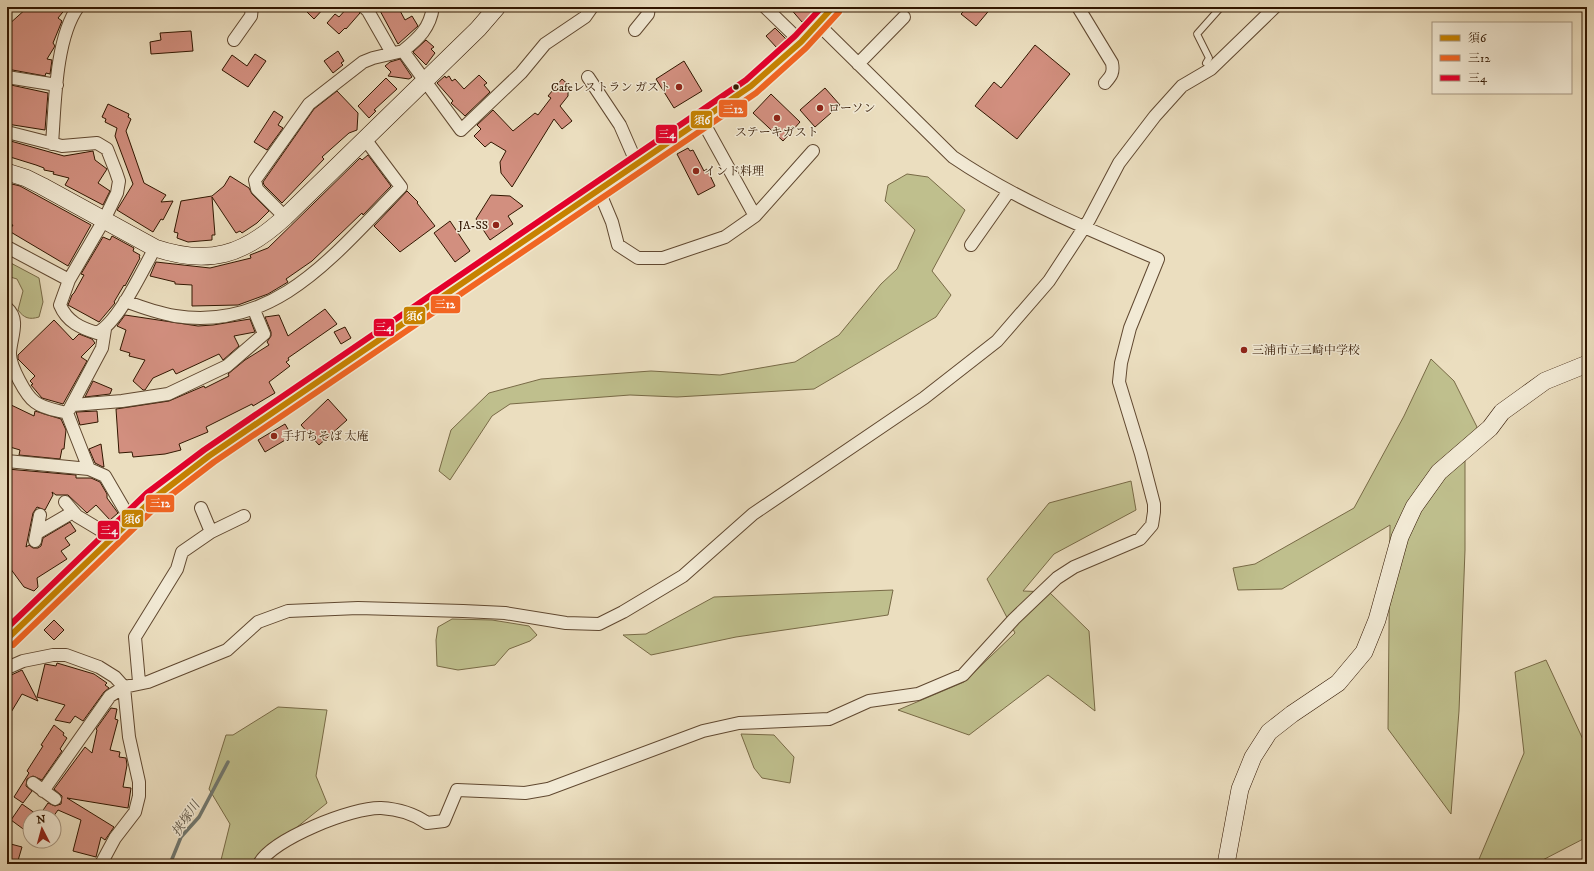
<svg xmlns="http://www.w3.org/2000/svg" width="1594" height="871" font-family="'IM FELL DW Pica','Noto Serif JP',serif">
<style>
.green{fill:#bfbf8d;stroke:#786a46}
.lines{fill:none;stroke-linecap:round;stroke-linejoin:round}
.stream{stroke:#717870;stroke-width:3.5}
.building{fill:#d28f7f;stroke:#311600}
.lane-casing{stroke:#604830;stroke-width:8}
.street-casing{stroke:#604830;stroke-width:14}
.secondary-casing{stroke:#311600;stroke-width:18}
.primary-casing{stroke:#311600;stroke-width:20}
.lane{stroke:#f2ead5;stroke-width:6}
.street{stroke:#f2ead5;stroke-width:12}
.secondary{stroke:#f2ead5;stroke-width:17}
.primary{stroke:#e6bf80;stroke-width:19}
.bus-1-casing{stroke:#f2ead5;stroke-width:9}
.bus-2-casing{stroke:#f2ead5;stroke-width:9}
.bus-3-casing{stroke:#f2ead5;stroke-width:9}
.bus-1{stroke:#c68200;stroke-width:6}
.bus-2{stroke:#f26522;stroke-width:6}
.bus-3{stroke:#e4002b;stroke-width:6}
.poi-dot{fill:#8f2418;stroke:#f2ead5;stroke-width:1.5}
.bus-dot{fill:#311600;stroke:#f2ead5;stroke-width:1.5}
.labels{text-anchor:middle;stroke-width:3;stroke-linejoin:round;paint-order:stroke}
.poi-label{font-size:12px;fill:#311600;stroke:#f2ead5;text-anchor:start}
.water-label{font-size:13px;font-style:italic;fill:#564f41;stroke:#f2ead5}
.line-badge{stroke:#f2ead5;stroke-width:1.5}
.badge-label{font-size:11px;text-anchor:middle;font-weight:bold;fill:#fff}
</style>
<rect width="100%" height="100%" fill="#ebdebf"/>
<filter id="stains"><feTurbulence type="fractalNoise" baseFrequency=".005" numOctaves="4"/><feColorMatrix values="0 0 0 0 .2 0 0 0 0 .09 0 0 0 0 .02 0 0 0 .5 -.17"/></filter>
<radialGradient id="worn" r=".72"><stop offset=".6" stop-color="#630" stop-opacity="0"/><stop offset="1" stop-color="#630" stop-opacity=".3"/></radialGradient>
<path class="green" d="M907 174 928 177 965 210 932 271 951 295 936 317 814 389 677 397 630 395 510 404 492 416 450 480 439 471 451 430 489 393 541 379 651 371 720 375 795 362 839 335 881 284 897 269 915 230 885 201 888 185Z
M7 261 39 278 43 302 39 317C29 320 24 318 18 310L23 291 17 279 7 276Z
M1431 359 1454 381 1477 427 1465 450V550L1459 711 1451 814 1388 729 1390 525 1282 589 1238 590 1233 568 1255 564 1354 508 1404 416Z
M1131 481 1136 510 1054 554 1023 591 1049 592 1089 631 1095 711 1048 675 969 735 898 710 964 682 1015 633 987 579 1049 503Z
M893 590 888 615 736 637 651 655 623 635 646 634 714 597Z
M452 619 492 620 529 626 537 635 530 641 509 649 495 665 458 670 437 666 436 640 438 627Z
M1546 660 1587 748V837L1535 864H1477L1524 753 1515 672Z
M278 707 327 710 316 776 327 803 271 848 257 864H220L230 824 209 789 226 735H233Z
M741 734 774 735 794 757 790 783 762 778 754 768Z"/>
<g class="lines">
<path class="stream" d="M170 864 181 837 199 817 228 762"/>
</g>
<path class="building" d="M28 7H67L58 18 62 21 53 43 55 46 47 59 52 60 50 74 46 73 45 76 7 69V26Z
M302 7H325L314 19Z
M348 7H357L360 13 346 29 345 28 339 34 327 23 335 14 339 17Z
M378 7H398L405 20 412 16 418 26 398 44Z
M789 7H818L802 22Z
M968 7H992L976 26 961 14Z
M775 28 787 40 777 48 766 36Z
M191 31 193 51 151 54 150 42 161 40 160 33Z
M426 40 434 47 431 49 435 53 426 65 413 52Z
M1035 45 1070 74 1017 139 975 106 994 82 1001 88Z
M338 51 344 61 341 63 343 65 333 73 324 61Z
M255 54 266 61 248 87 222 70 232 55 247 66Z
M400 59 412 77 409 79 388 76 391 72 385 66 390 62Z
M684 61 702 91 674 108 656 79Z
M479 75 487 83 484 85 490 92 465 116 451 103 453 101 437 83 445 76 446 78 449 76 452 81 455 79 464 89Z
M386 78 397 89 374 110 376 111 369 118 358 106Z
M562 79 571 87 568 91V96L560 106 572 121 562 129 554 119 512 187 501 173 500 162 506 151 491 142 485 147 474 136 481 129 477 125 493 110 513 131 535 113 538 115 551 98 548 96Z
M11 85 48 93 45 130 7 124V90L10 91Z
M825 88 840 105 815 127 800 110Z
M337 91 358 113 357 130 349 133 322 157 324 159 282 203 264 185 263 182 314 109Z
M771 94 800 122 783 141 753 113Z
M108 104 129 114 128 117 131 119 126 131 144 183 166 195 161 202 173 201 163 220 161 219 153 232 117 210 133 184 115 136 117 128 105 122 106 119 102 117Z
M274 111 283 117 278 125 283 128 267 150 254 142Z
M7 140 64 156 93 151 95 160 107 169 98 183 110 191 103 205 65 185 69 178 53 174 54 172 44 170V168L36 165 7 156Z
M688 148 690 151 693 150 704 171 707 169 715 186 698 195 677 154Z
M368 155 391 186 363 215 362 213 312 261 286 279 288 282 268 294 238 305 192 306V285L175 284V282L150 276 156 262 210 268 251 258 250 255 268 248 360 158 362 160Z
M230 176 249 188 252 194 269 211 257 223 242 233 240 231 236 233 212 197 215 235H212V240L188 242 177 238 178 233 174 232 181 201 212 196 224 186Z
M8 183 20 186 91 225 68 266 9 231 13 225 7 224Z
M407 191 418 202 417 203 435 226 400 252 374 226Z
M491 195 510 196 523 206 508 216 513 224 490 240 476 219Z
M450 221 470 251 455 262 434 233Z
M112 236 134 248 133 251 140 255 139 257 140 258 125 286 124 285 114 302 115 303 99 322 68 305 72 295 74 293 84 275 81 274 103 237 110 240Z
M325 309 337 324 288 358 289 360 286 362 290 366 269 382 275 393 253 406 252 404 206 427 208 432 179 444 181 450 165 454 133 457 132 452 119 453 116 409 169 401 204 386 205 388 229 376 228 374 245 360 269 345 267 342 271 336V332L265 317 279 315 288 336Z
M125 315 198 326 213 325 250 319 255 332 234 336 239 346 223 360 219 354 176 374 173 369 153 378 145 390H143L133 381 145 360 129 356 130 353 120 350 126 330 117 326Z
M54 320 73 340 79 334 92 339 95 343 81 357 87 361 63 404 42 398 31 385 33 384 30 381 35 376 18 359V355Z
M345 327 351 338 341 344 334 332Z
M93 381 112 389 110 394 85 397Z
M328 399 347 420 319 445 301 425Z
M7 403 34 416 35 411 61 419 66 430 64 449H62L60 459 19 455 20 450 10 447 11 444 7 442Z
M97 411 98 422 80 425 76 412Z
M285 424 292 436 265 452 258 440Z
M101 444 104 467H103L95 463 89 449Z
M7 469 76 475V478H91L100 482 107 494V498L118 513 110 520 96 505 87 513 68 495H56L52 492 53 495 45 510 37 507 33 513 26 547 29 545 33 548H38L41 546 43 538 70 522 76 531 65 538 70 545 61 551 67 559 37 578 38 587 34 591 24 587 7 564Z
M54 620 64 630 54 640 44 630Z
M57 663 94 674 107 683 105 685 109 688 104 692 83 721 75 716 70 723 55 720 65 705 37 697 45 664 56 666Z
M22 670 38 701 22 694 7 719V677Z
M111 708 117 709 115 719 118 720 110 750 120 752 119 757 126 758 127 765 123 787 131 788 128 808 67 798 114 827 105 840 101 837 96 857 73 851 81 820 58 810 53 817H30V834L11 820 22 804 39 816 48 803 55 806 61 804 62 796 54 789 85 747 92 753 97 730 96 729Z
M54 725 64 733 63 735 67 738 60 749 62 751 42 780 33 776 27 779 26 786 32 791 23 803 14 797 29 773 27 771 43 746 41 745Z
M7 843 22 847 17 864H7Z"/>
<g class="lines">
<defs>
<path id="lane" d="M1206 63 1209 58 1197 34 1221 7"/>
<path id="street" d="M364 7 368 11 392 53
M765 7 801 42
M1078 7 1112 63C1114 73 1111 76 1105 83
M635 30 648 14 649 7
M234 40 251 16 252 7
M403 51C419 38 430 28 433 7
M858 64 904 17
M7 77 57 85
M588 77 620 125 637 164
M702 120 755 216
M7 132 62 146 97 143 107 149 116 172 119 181 117 193 104 220 69 280 60 305C67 322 81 328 97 333 119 322 143 269 155 248
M52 144C55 106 55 39 78 7
M599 191 612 222 618 245 638 258H663L725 237 755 216 813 151
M285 217 257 189 255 180 309 104 363 62 373 58 403 51 461 130 521 73 545 44 585 17 592 7
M971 245 1009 191
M7 247 69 280
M125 301C141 307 158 313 175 316 277 332 336 252 401 187L365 139
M7 308C21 320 10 339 10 354 10 366 26 396 35 402 44 409 56 410 67 413L89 469 7 461
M73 405 122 401 168 394 227 366 264 334 254 310
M69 410 102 348 105 329
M89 469 105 476 130 519
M65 502 77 516 112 537
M201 508 211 532
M37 533 73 512
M35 541 40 515
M7 668 23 661 53 655H66L99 667 115 677 124 687 129 737 139 782V796L135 812 115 838 101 864
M139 682 135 637 177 569 182 552 211 532 244 516
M33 783 55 799
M43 791 110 696 124 687 148 682 227 650 258 622 288 611 358 608 463 611 505 613 566 623 599 624 623 612 683 576 753 514 924 398 997 341 1049 281 1089 220 1119 163 1155 116 1182 86 1211 69 1275 7
M259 864C272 839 353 807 381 808 399 809 413 813 427 823L444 821 457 790 525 793 548 789 703 731 739 723 829 719 869 701 918 694 963 675 1014 619 1057 578 1074 567 1140 539 1152 525 1154 512V504L1141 454 1119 382 1121 363 1130 328 1158 259C1088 229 1016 200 953 157L818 24"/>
<path id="secondary" d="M7 172 26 178 42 186 155 248C209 266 244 255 285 217L478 29 497 7
M1226 864 1240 789 1253 757 1269 732 1292 714 1338 683 1364 652 1377 620 1400 537 1414 507 1439 472 1490 428 1502 412 1527 394 1545 381 1587 364"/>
<path id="primary" d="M7 639 153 499 209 456 751 86 801 42 833 7"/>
</defs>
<use href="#lane" class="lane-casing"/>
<use href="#street" class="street-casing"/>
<use href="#secondary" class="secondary-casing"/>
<use href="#primary" class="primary-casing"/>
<use href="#lane" class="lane"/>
<use href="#street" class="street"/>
<use href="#secondary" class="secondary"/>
<use href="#primary" class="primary"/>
<defs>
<path id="bus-1" d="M7 639 153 499 209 456 751 86 801 42 833 7"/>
<path id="bus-2" d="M13 645 158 505 214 462 756 93 806 48 839 12"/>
<path id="bus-3" d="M7 628 147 493 204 450 746 80 795 36 822 7"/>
</defs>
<use href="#bus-1" class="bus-1-casing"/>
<use href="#bus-2" class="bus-2-casing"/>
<use href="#bus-3" class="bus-3-casing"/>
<use href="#bus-1" class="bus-1"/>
<use href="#bus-2" class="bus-2"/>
<use href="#bus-3" class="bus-3"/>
</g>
<g class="poi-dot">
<circle cx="679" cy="87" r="4"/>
<circle cx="820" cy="108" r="4"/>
<circle cx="777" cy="118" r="4"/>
<circle cx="696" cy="171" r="4"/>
<circle cx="496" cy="225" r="4"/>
<circle cx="1244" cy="350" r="4"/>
<circle cx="274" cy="436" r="4"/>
</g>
<circle class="bus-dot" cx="736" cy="87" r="3.5"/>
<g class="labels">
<g class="poi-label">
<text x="671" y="91" text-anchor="end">Cafeレストラン ガスト</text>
<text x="828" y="112">ローソン</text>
<text x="777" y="136" text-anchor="middle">ステーキガスト</text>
<text x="704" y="175">インド料理</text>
<text x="488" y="229" text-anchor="end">JA-SS</text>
<text x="1252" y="354">三浦市立三崎中学校</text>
<text x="282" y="440">手打ちそば 太庵</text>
</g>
<g class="water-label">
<text transform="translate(185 818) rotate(-56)" y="5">挟塚川</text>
</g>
</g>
<g class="line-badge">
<rect x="718" y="99" width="30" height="19" rx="4" fill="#f26522"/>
<rect x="690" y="110" width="23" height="19" rx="4" fill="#c68200"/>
<rect x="655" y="124" width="23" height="20" rx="4" fill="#e4002b"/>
<rect x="430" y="295" width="31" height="19" rx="4" fill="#f26522"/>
<rect x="403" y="306" width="23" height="19" rx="4" fill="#c68200"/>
<rect x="373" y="318" width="22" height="19" rx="4" fill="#e4002b"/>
<rect x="145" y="494" width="30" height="19" rx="4" fill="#f26522"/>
<rect x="121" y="509" width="23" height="19" rx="4" fill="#c68200"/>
<rect x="97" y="520" width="23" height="20" rx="4" fill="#e4002b"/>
</g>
<g class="badge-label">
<text x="733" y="113">三12</text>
<text x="702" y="124">須6</text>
<text x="667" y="138">三4</text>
<text x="445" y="308">三12</text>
<text x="414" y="320">須6</text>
<text x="384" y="331">三4</text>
<text x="160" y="507">三12</text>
<text x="132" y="523">須6</text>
<text x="109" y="534">三4</text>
</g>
<rect width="1594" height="871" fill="none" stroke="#ebdebf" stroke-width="24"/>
<rect x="8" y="8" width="1578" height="855" fill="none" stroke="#311600" stroke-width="2"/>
<rect x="12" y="12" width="1570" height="847" fill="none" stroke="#311600"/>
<rect x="1432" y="22" width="140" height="72" fill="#f2ead5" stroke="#a59580"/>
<rect x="1440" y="35" width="20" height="6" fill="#c68200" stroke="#a59580"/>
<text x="1468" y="42" font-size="12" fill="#311600">須6</text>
<rect x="1440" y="55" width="20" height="6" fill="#f26522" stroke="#a59580"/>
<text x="1468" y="62" font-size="12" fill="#311600">三12</text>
<rect x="1440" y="75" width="20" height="6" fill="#e4002b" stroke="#a59580"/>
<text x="1468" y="82" font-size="12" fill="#311600">三4</text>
<g transform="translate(42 829) rotate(354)"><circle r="19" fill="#f2ead5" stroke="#a59580"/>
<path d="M0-3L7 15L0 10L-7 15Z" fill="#8f2418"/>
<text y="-6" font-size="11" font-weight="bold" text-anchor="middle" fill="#311600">N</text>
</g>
<rect width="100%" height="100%" filter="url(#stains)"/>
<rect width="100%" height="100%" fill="url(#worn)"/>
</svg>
